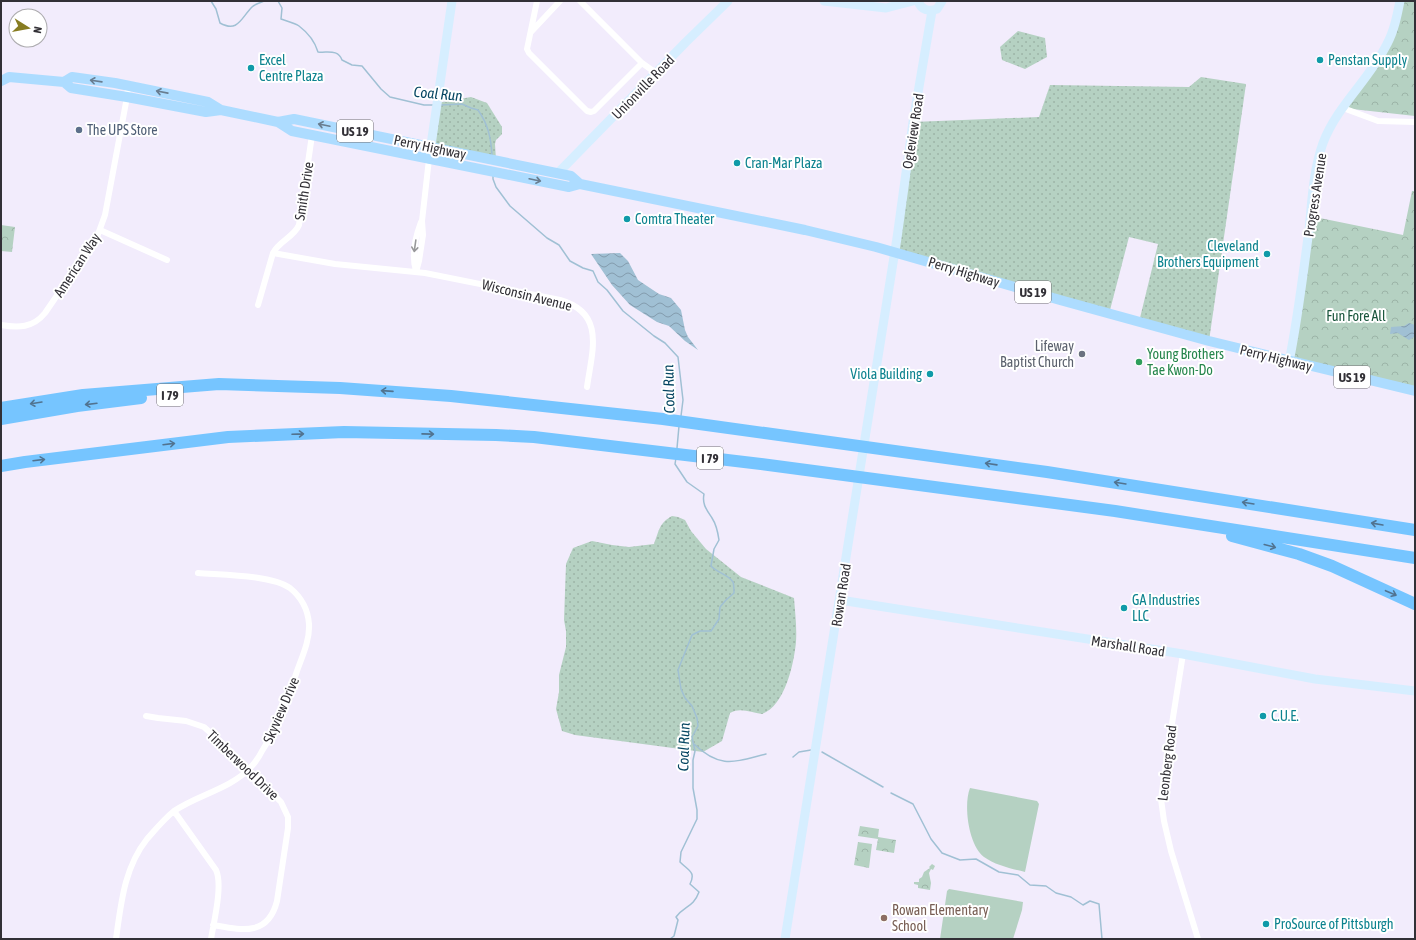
<svg xmlns="http://www.w3.org/2000/svg" width="1416" height="940" font-family="'Asap Condensed',sans-serif">
<style>
.grass{fill:url(#grass-dots)}
.park{fill:url(#park-crowns)}
.pitch{fill:#b5d1c2}
.water{fill:url(#water-waves)}
.lines{fill:none;stroke-linecap:round;stroke-linejoin:round}
.stream{stroke:#a0c0d4;stroke-width:1.5}
.street{stroke:#fff;stroke-width:6}
.secondary{stroke:#d6eeff;stroke-width:9}
.primary{stroke:#addcff;stroke-width:10}
.highway{stroke:#76c5ff;stroke-width:12}
.oneway{stroke:#697d90}
.oneway2{stroke:#98989a}
.oneway3{stroke:#517390}
.culture-dot{fill:#0f9aa8;stroke:#fff;stroke-width:1.5}
.service-dot{fill:#5c6f8a;stroke:#fff;stroke-width:1.5}
.worship-dot{fill:#6b7280;stroke:#fff;stroke-width:1.5}
.leisure-dot{fill:#2e9e5b;stroke:#fff;stroke-width:1.5}
.education-dot{fill:#8d6e63;stroke:#fff;stroke-width:1.5}
.labels{text-anchor:middle;stroke-width:4;stroke-linejoin:round;paint-order:stroke}
.shield{fill:#fff;stroke:#706e72;stroke-width:1}
.shield-label{font-size:13px;font-weight:bold;fill:#323036}
.culture-label{font-size:14px;fill:#0d838f;stroke:#fff;text-anchor:start}
.street-label{font-size:14px;fill:#323036;stroke:#fff}
.service-label{font-size:14px;fill:#4e5e75;stroke:#fff;text-anchor:start}
.park-label{font-size:14px;fill:#19553c;stroke:#fff}
.worship-label{font-size:14px;fill:#5b616d;stroke:#fff;text-anchor:end}
.leisure-label{font-size:14px;fill:#27864d;stroke:#fff;text-anchor:start}
.education-label{font-size:14px;fill:#785e54;stroke:#fff;text-anchor:start}
.water-label{font-size:15px;font-style:italic;fill:#064662;stroke:#fff}
</style>
<defs>
<pattern id="grass-dots" width="8" height="8" patternUnits="userSpaceOnUse"><rect width="8" height="8" fill="#b5d1c2"/><path d="M2 2h.1M6 6h.1" fill="none" stroke="#9cb4a7" stroke-width="1.8" stroke-linecap="round"/></pattern>
<pattern id="park-crowns" width="20" height="18" patternUnits="userSpaceOnUse"><rect width="20" height="18" fill="#b5d1c2"/><path d="M2 6a3 3 0 1 1 6 0M12 15a3 3 0 1 1 6 0" fill="none" stroke="#9cb4a7"/></pattern>
<pattern id="water-waves" width="16" height="10" patternUnits="userSpaceOnUse"><rect width="16" height="10" fill="#a0c0d4"/><path d="M0 5q4-4 8 0t8 0" fill="none" stroke="#839cad"/></pattern>
</defs>
<rect width="100%" height="100%" fill="#f2ecfc"/>
<path class="grass" d="M1018 31 1045 38 1047 57 1025 69 1002 60 1000 47Z
M1201 77 1246 84 1209 341 1139 322 1158 244 1129 237 1109 314 895 252 913 122 1039 117 1050 85 1189 87Z
M471 97 487 103 502 127V134L496 140 495 144 496 160 431 147 437 103Z
M672 516 678 517 685 520 691 531 706 549 741 577 794 598C795 612 797 627 796 642 794 663 785 706 762 714 751 713 741 707 730 713L722 741 703 752 575 735 562 731 556 709 559 692V675L566 647V631L564 620 566 564 573 548 592 541 612 545 629 547 654 544C659 531 659 523 672 516Z"/>
<path class="park" d="M1397 1H1415V116L1343 108 1391 37Z
M1412 191H1415V391L1290 362 1310 216 1403 235Z
M1 225 15 227 12 252 1 251Z
M860 826 879 829 878 837 896 840 894 853 876 850 878 839 858 836Z
M858 842 872 844 869 868 854 865Z
M932 864 935 866 933 870 931 869 929 873 931 883 930 890 918 888V885L914 884V882H919V879L922 877 924 872 930 868 929 867Z"/>
<path class="pitch" d="M970 788 1037 801 1039 804 1025 872C1012 869 995 865 984 857 969 846 963 806 970 788Z
M949 889 1023 902 1022 910 1013 939H940L947 891Z"/>
<path class="water" d="M620 253 628 261 638 280 659 294 671 298 681 310 685 330 688 337 698 350 685 341 669 326 657 322 630 305 612 285 591 254Z
M1409 323 1415 325 1414 337 1409 340 1398 333 1390 334 1391 327 1404 326Z"/>
<g class="lines">
<path class="stream" d="M211 1 216 9 220 23C238 33 241 18 252 7 255 4 260 3 264 1
M278 1 282 8 281 19C286 21 295 23 299 26 307 32 315 42 318 52 328 53 338 49 342 60L352 65 362 66 381 89 390 97 424 105H434
M440 105 462 104 471 108 478 110C488 124 491 138 492 155
M493 175V179L496 187 510 206 547 238 559 245 570 261 583 268 593 271 598 282 607 290 623 311 654 336 665 343 678 357 683 400 681 416
M677 448 679 426
M694 744C720 769 734 762 766 754
M822 752 883 787
M793 757 799 752 811 750
M891 793 913 804 931 839 942 853 960 860 976 859 999 872 1018 875 1030 885 1046 886 1056 893 1071 897 1083 905 1090 901 1099 904 1102 939
M670 939 674 936 678 920 676 917C685 905 693 908 699 892L690 884C696 872 689 871 680 862L681 852 697 819V810L693 788V760L695 751 692 737 698 726 697 718 692 706 685 698 681 689 678 670 692 635 700 631H711L719 619 720 607 726 600 734 593C734 590 734 585 733 582 728 574 717 573 711 566L714 549 719 540C718 533 716 524 712 518 706 509 702 504 704 494L687 482 675 464 676 458"/>
<path class="street" d="M537 1 527 49 529 53 587 111 591 112 594 111 642 63 656 73
M580 1 642 63
M531 32 560 1
M1343 108 1378 121 1415 122
M100 230 167 260
M273 253 335 264 425 273 560 300C606 313 592 351 587 387
M416 271C411 255 415 238 421 222
M416 272 419 261 423 235 422 221 429 159
M258 305 273 253C279 241 294 237 299 225L312 135
M1 325C18 328 33 328 45 313L97 237 105 215 127 97 128 86
M1183 654 1171 730 1161 799 1164 821 1171 851 1198 939
M146 716 158 718 186 721 204 727 224 745 281 802 288 817V828L277 901C268 937 241 930 213 925
M174 811 216 870C223 885 214 921 211 939
M116 939C121 904 124 868 147 839 155 830 164 819 174 811 197 795 230 789 250 768 255 763 259 757 262 751 278 726 288 699 297 671 302 657 310 640 309 624 308 610 301 597 290 588 271 575 222 575 198 573"/>
<path class="secondary" d="M824 1 886 8 913 1
M918 1C921 10 929 12 937 9L942 1
M429 159 452 1
M558 173 686 42 728 1
M1289 362C1298 318 1303 274 1309 230 1312 201 1313 171 1323 143 1337 106 1369 80 1387 44 1394 31 1397 16 1400 1
M840 600 1183 654 1315 679 1415 691
M785 939 897 238 913 122 932 11"/>
<path class="primary" d="M1 81 9 77 64 82 72 77 115 83 208 102 221 110
M64 82 71 88 127 97 206 112 221 110 278 122 292 131 569 187 580 184
M278 122 294 119 571 176 580 184 805 230 876 247 1060 300 1209 341 1415 391"/>
<path class="highway" d="M1 408 83 395 219 384 340 388 451 396 663 419 1047 472 1415 530
M1 419 77 406 141 398
M1 466 25 462 228 437 344 432 496 435 534 437 761 464 1115 511 1415 558
M1232 536 1299 554 1332 566 1415 604"/>
</g>
<defs><path id="oneway-shaft" d="M-6 0H5M1.5-3L5.5 0L1.5 3" fill="none" stroke-width="1.6" stroke-linecap="round" stroke-linejoin="round"/></defs>
<g class="oneway">
<use href="#oneway-shaft" transform="translate(96 81) rotate(-172)"/>
<use href="#oneway-shaft" transform="translate(162 92) rotate(-169)"/>
<use href="#oneway-shaft" transform="translate(324 125) rotate(-168)"/>
<use href="#oneway-shaft" transform="translate(535 180) rotate(12)"/>
</g>
<use class="oneway2" href="#oneway-shaft" transform="translate(415 246) rotate(98)"/>
<g class="oneway3">
<use href="#oneway-shaft" transform="translate(387 391) rotate(-176)"/>
<use href="#oneway-shaft" transform="translate(36 403) rotate(171)"/>
<use href="#oneway-shaft" transform="translate(91 404) rotate(173)"/>
<use href="#oneway-shaft" transform="translate(298 434) rotate(-2)"/>
<use href="#oneway-shaft" transform="translate(428 434) rotate(1)"/>
<use href="#oneway-shaft" transform="translate(169 444) rotate(-7)"/>
<use href="#oneway-shaft" transform="translate(39 460) rotate(-7)"/>
<use href="#oneway-shaft" transform="translate(991 464) rotate(-172)"/>
<use href="#oneway-shaft" transform="translate(1120 483) rotate(-171)"/>
<use href="#oneway-shaft" transform="translate(1248 503) rotate(-171)"/>
<use href="#oneway-shaft" transform="translate(1377 524) rotate(-170)"/>
<use href="#oneway-shaft" transform="translate(1270 546) rotate(15)"/>
<use href="#oneway-shaft" transform="translate(1391 593) rotate(23)"/>
</g>
<g class="culture-dot">
<circle cx="1320" cy="60" r="4"/>
<circle cx="251" cy="68" r="4"/>
<circle cx="737" cy="163" r="4"/>
<circle cx="627" cy="219" r="4"/>
<circle cx="1267" cy="254" r="4"/>
<circle cx="930" cy="374" r="4"/>
<circle cx="1124" cy="608" r="4"/>
<circle cx="1263" cy="716" r="4"/>
<circle cx="1266" cy="924" r="4"/>
</g>
<circle class="service-dot" cx="79" cy="130" r="4"/>
<circle class="worship-dot" cx="1082" cy="354" r="4"/>
<circle class="leisure-dot" cx="1139" cy="362" r="4"/>
<circle class="education-dot" cx="884" cy="918" r="4"/>
<g class="labels">
<g class="shield">
<rect x="337" y="120" width="36" height="22" rx="3"/>
<rect x="1015" y="281" width="36" height="22" rx="3"/>
<rect x="1334" y="366" width="36" height="22" rx="3"/>
<rect x="157" y="384" width="26" height="22" rx="3"/>
<rect x="697" y="447" width="26" height="22" rx="3"/>
</g>
<g class="shield-label">
<text x="355" y="136">US 19</text>
<text x="1033" y="297">US 19</text>
<text x="1352" y="382">US 19</text>
<text x="170" y="400">I 79</text>
<text x="710" y="463">I 79</text>
</g>
<g class="culture-label">
<text x="259" y="65">Excel<tspan x="259" dy="16">Centre Plaza</tspan></text>
<text x="1328" y="65">Penstan Supply</text>
<text x="745" y="168">Cran-Mar Plaza</text>
<text x="635" y="224">Comtra Theater</text>
<text x="1259" y="251" text-anchor="end">Cleveland<tspan x="1259" dy="16">Brothers Equipment</tspan></text>
<text x="922" y="379" text-anchor="end">Viola Building</text>
<text x="1132" y="605">GA Industries<tspan x="1132" dy="16">LLC</tspan></text>
<text x="1271" y="721">C.U.E.</text>
<text x="1274" y="929">ProSource of Pittsburgh</text>
</g>
<g class="street-label">
<text transform="translate(643 87) rotate(-46)" y="5">Unionville Road</text>
<text transform="translate(913 131) rotate(-81)" y="5">Ogleview Road</text>
<text transform="translate(430 147) rotate(12)" y="5">Perry Highway</text>
<text transform="translate(304 191) rotate(-81)" y="5">Smith Drive</text>
<text transform="translate(1315 195) rotate(-81)" y="5">Progress Avenue</text>
<text transform="translate(77 265) rotate(-57)" y="5">American Way</text>
<text transform="translate(964 272) rotate(17)" y="5">Perry Highway</text>
<text transform="translate(527 295) rotate(14)" y="5">Wisconsin Avenue</text>
<text transform="translate(1276 358) rotate(14)" y="5">Perry Highway</text>
<text transform="translate(841 595) rotate(-81)" y="5">Rowan Road</text>
<text transform="translate(1128 646) rotate(9)" y="5">Marshall Road</text>
<text transform="translate(281 710) rotate(-67)" y="5">Skyview Drive</text>
<text transform="translate(1167 763) rotate(-83)" y="5">Leonberg Road</text>
<text transform="translate(243 765) rotate(44)" y="5">Timberwood Drive</text>
</g>
<g class="service-label">
<text x="87" y="135">The UPS Store</text>
</g>
<g class="park-label">
<text x="1356" y="321">Fun Fore All</text>
</g>
<g class="worship-label">
<text x="1074" y="351">Lifeway<tspan x="1074" dy="16">Baptist Church</tspan></text>
</g>
<g class="leisure-label">
<text x="1147" y="359">Young Brothers<tspan x="1147" dy="16">Tae Kwon-Do</tspan></text>
</g>
<g class="education-label">
<text x="892" y="915">Rowan Elementary<tspan x="892" dy="16">School</tspan></text>
</g>
<g class="water-label">
<text transform="translate(438 94) rotate(5)" y="5">Coal Run</text>
<text transform="translate(669 389) rotate(-92)" y="5">Coal Run</text>
<text transform="translate(684 747) rotate(-88)" y="5">Coal Run</text>
</g>
</g>
<rect width="1416" height="940" fill="none" stroke="#323036" stroke-width="4"/>
<g transform="translate(28 28) rotate(101)"><circle r="19" fill="#ffffff" stroke="#adacaf"/>
<path d="M0-3L7 15L0 10L-7 15Z" fill="#877c21"/>
<text y="-6" font-size="11" font-weight="bold" text-anchor="middle" fill="#323036">N</text>
</g>
</svg>
